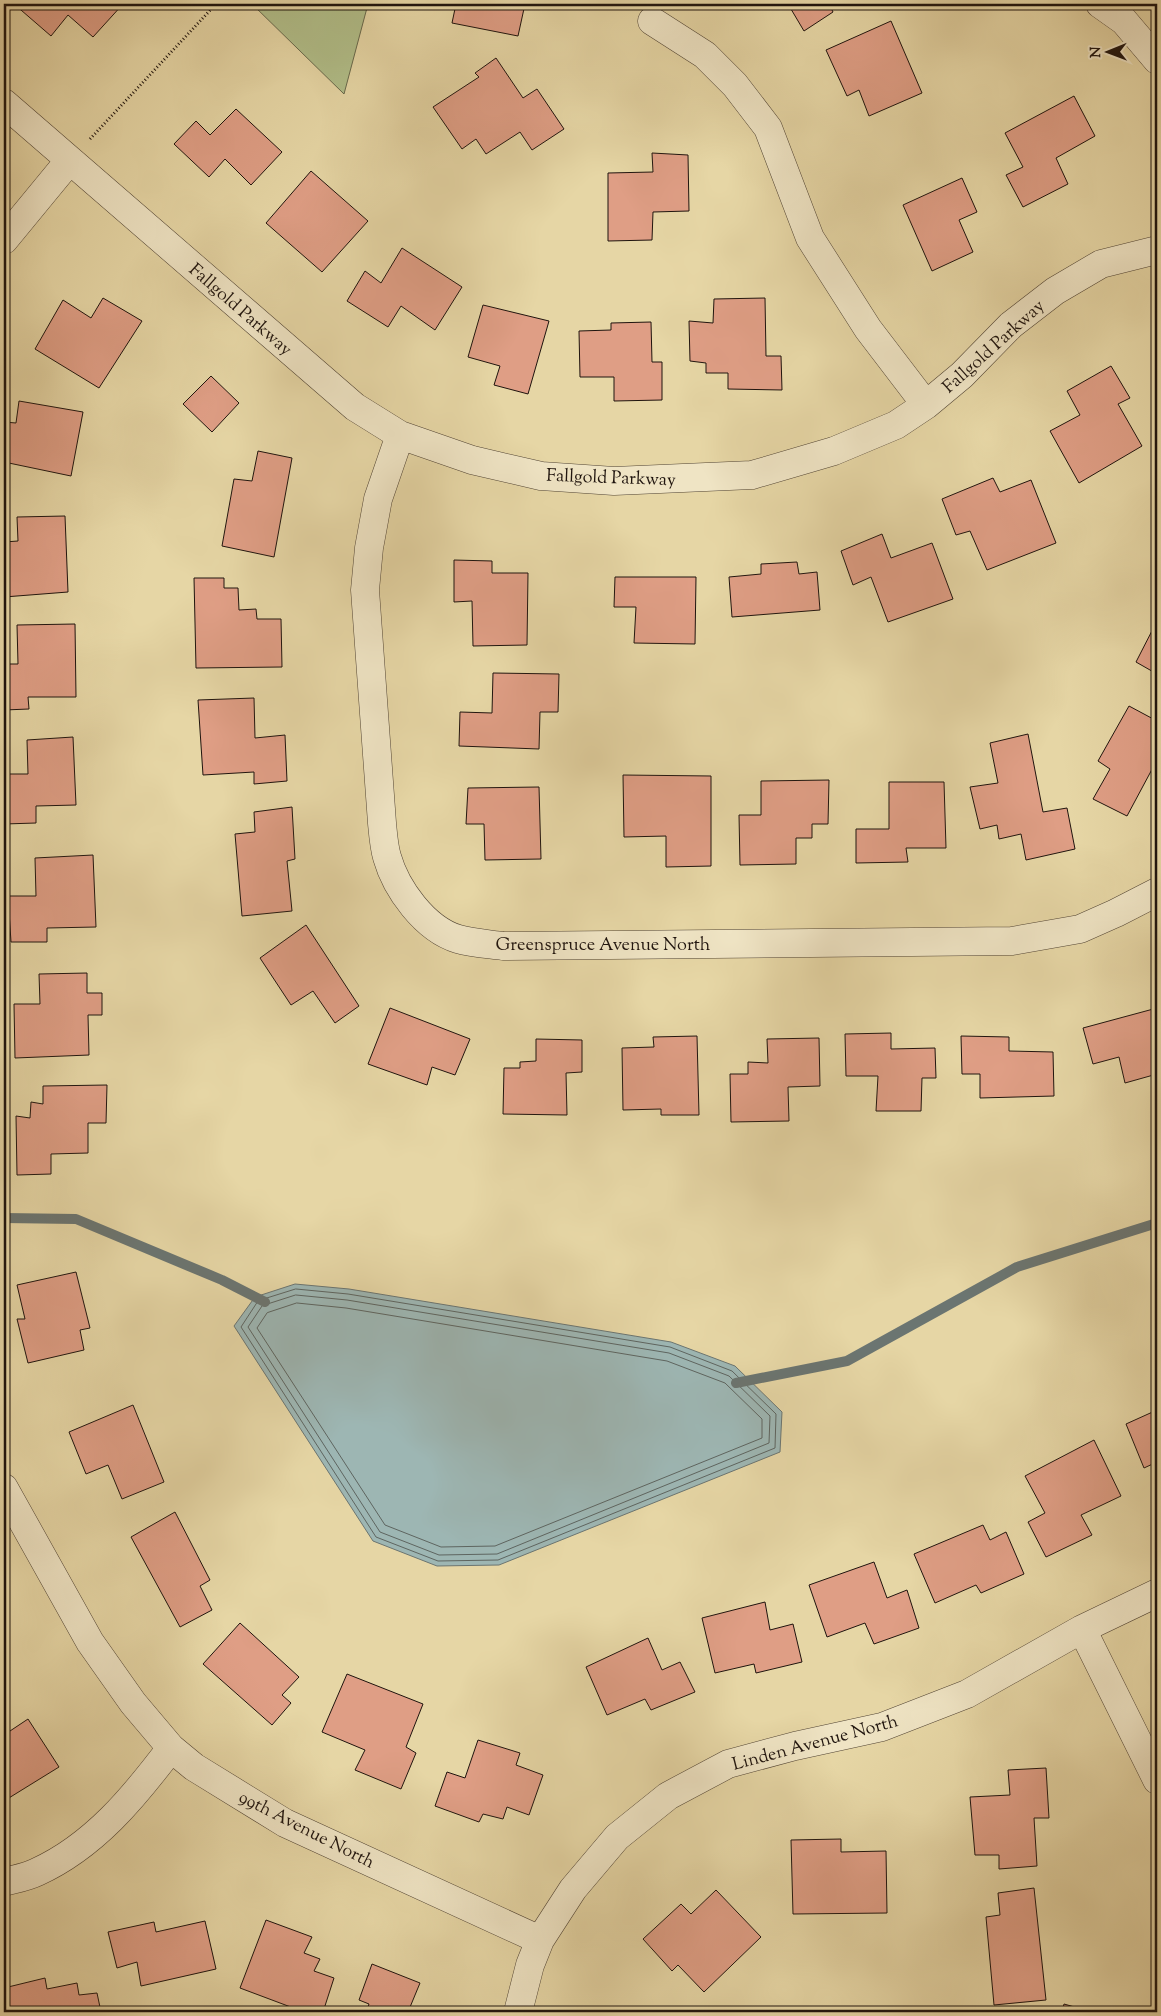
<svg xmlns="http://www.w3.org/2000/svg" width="1161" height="2016" font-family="'Sorts Mill Goudy',serif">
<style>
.green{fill:#b1be89;stroke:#68694c}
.water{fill:#9db6b3;stroke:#6b7571}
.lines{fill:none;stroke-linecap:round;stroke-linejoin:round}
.shore{stroke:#5e6560;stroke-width:1}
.stream{stroke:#6b7571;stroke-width:10}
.building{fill:#df9e85;stroke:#1f140e}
.minor-casing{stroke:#514434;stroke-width:29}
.path{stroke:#1f140e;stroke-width:3;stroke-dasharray:1 2.5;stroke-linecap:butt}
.minor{stroke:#efe4c4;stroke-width:28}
.labels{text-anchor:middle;stroke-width:4;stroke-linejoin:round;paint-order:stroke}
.street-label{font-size:18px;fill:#1f140e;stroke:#efe4c4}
</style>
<rect width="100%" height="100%" fill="#e6d6a5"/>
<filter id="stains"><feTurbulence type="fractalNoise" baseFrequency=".004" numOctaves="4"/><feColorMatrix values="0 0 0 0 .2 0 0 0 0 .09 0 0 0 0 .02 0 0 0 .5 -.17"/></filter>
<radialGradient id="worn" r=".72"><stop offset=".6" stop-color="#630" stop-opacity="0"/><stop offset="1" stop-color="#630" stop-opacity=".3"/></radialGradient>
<path class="green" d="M252 4H368L344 94Z"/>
<path class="water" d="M295 1284 349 1289 671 1342 735 1366 782 1412 780 1452 499 1565 437 1566 373 1541 234 1326 255 1297Z"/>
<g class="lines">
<path class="shore" d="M296 1289 348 1294 670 1347 732 1371 776 1414 775 1448 498 1560 438 1561 376 1537 241 1327 258 1301Z
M296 1295 347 1300 669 1353 729 1376 770 1416 769 1443 497 1554 439 1555 380 1532 248 1327 262 1306Z
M297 1303 346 1308 667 1361 725 1383 762 1419V1438L495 1546 441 1547 385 1525 257 1328 267 1313Z"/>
<path class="stream" d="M4 1218 76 1219 222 1280 265 1302
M736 1383 847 1361 1017 1267 1157 1223"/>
</g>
<path class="building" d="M14 4H123L93 37 68 15 51 36Z
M456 4H525L518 36 452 23Z
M788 4H829L833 12 804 31Z
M891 21 922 93 869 116 859 90 847 96 826 50Z
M496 58 523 98 537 89 564 129 532 150 520 132 486 154 476 139 462 149 433 107 479 77 475 73Z
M1074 96 1095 136 1056 158 1068 184 1023 207 1006 175 1023 167 1005 133Z
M236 109 282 152 251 185 225 159 209 177 174 144 196 121 210 135Z
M652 153 688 155 689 211 653 212 652 240 608 241V173L653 172Z
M311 171 368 221 322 272 266 223Z
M962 178 977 212 959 220 973 252 932 271 903 205Z
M402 248 462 287 435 330 401 306 388 327 347 301 365 271 381 283Z
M103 298 142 321 99 388 35 349 63 300 91 318Z
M765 298 766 356H781L782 390 728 389V373H706V363L690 361 689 321 713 323 714 299Z
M483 305 549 321 528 394 494 385 500 366 468 357Z
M651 322 652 362H662V400L614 401V377H580L579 331 611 330V323Z
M1111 366 1130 398 1118 404 1142 446 1079 483 1050 431 1080 415 1067 391Z
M211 376 239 403 212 432 183 404Z
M19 401 83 412 71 476 4 462V422L16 423Z
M258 451 292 458 274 557 222 546 234 479 252 481Z
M993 478 1000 492 1031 480 1056 543 987 570 970 531 956 535 942 499Z
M65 516 68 592 4 597V542L18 541 17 517Z
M882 534 891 558 932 543 953 599 888 622 871 577 853 585 841 551Z
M454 560 492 561V573H528L527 645 473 646 472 601 454 602Z
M797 562 799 574 817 572 820 610 732 617 729 577 761 574V564Z
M615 577H696L695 644 634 643 636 607H614Z
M194 578H224V588H238L239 610 256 609 257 619H281L282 667 196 668Z
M1157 621V674L1136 662Z
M75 624 76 697H28L29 709 4 710V664H18L17 625Z
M493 673 559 674 558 712H540L539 749 459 746 460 712 492 713Z
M254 698 255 738 285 735 287 781 254 784V772L203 775 198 700Z
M1129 706 1157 721V760L1127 816 1093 799 1110 769 1098 761Z
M1028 734 1043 812 1067 808 1075 849 1026 860 1021 834 999 839 997 825 980 829 970 787 998 783 990 743Z
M73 737 76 805 36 806V823L4 824V774H28L27 740Z
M623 775 711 776V866L666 867V836L624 837Z
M829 780 828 824H812V838H796V864L740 865 739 815H761V781Z
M889 782H944L946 848H906L908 862 856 863V829H889Z
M539 787 541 859 485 860 484 824H466L468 788Z
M292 807 295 859 287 861 292 911 242 916 235 834 255 832 254 812Z
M93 855 96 927 47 928V942H11L8 896H36L35 858Z
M306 925 359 1006 335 1023 313 991 291 1005 260 958Z
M87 973V993H102V1015H88L89 1055 15 1058 14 1004H40L39 974Z
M390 1008 470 1039 455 1075 432 1067 427 1085 368 1064Z
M1157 1008V1074L1125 1083 1119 1057 1093 1064 1083 1028Z
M891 1033V1049L935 1048 936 1078H922L921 1111H876L878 1076H846L845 1034Z
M697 1036 699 1115H661V1109L623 1110 622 1048 654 1047 653 1037Z
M961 1036 1009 1037V1051L1053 1052 1054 1096 980 1098V1074H962Z
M819 1038 820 1086 788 1087 789 1121 731 1122 730 1074H748V1062L768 1063 767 1039Z
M536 1039 582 1040V1072L566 1073 567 1115 503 1114 504 1068H520V1062L536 1061Z
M107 1085 106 1123H88V1153L51 1154V1174L17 1175 16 1116 30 1118 31 1102 43 1104V1086Z
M76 1272 90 1328 80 1330 84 1350 28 1363 17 1319H25L17 1285Z
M133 1405 164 1482 122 1499 108 1465 86 1474 69 1432Z
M1157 1410V1462L1144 1468 1126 1424Z
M1094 1440 1121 1496 1081 1515 1092 1535 1046 1557 1028 1522 1045 1513 1025 1476Z
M175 1512 210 1580 200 1586 212 1610 180 1627 131 1537Z
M983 1525 990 1540 1006 1532 1024 1574 981 1593 976 1585 935 1603 914 1554Z
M874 1562 887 1598 907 1590 919 1628 874 1644 865 1623 827 1637 809 1585Z
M765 1602 770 1630 793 1624 802 1662 756 1673 754 1664 715 1673 702 1618Z
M240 1623 299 1677 282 1695 291 1703 272 1725 203 1664Z
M648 1638 662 1670 680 1662 695 1692 651 1710 645 1699 607 1715 586 1667Z
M347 1674 423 1704 406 1747 416 1753 401 1789 355 1770 365 1750 322 1732Z
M28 1719 59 1767 4 1801V1735Z
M478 1740 520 1753 516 1765 543 1775 529 1815 507 1807 503 1819 483 1814 479 1822 435 1806 447 1772 465 1778Z
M1046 1768 1049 1818H1034L1037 1866 999 1869V1855H975L970 1797 1010 1795 1008 1770Z
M841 1839V1852L886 1851 887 1913 793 1914 791 1840Z
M1034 1888 1046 2000 994 2005 986 1917 1000 1915 998 1893Z
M716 1890 761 1937 704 1992 678 1965 672 1971 643 1939 681 1904 691 1914Z
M266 1920 312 1937 304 1953 320 1959 314 1971 334 1978 323 2012H304L240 1988Z
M205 1921 216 1969 141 1986 137 1962 117 1968 108 1932 154 1922 156 1932Z
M372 1964 420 1983 408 2012H366L369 2004 359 2000Z
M45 1978 47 1989 77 1983 79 1995 97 1993 101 2012H6L4 1988Z
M1064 2004 1092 2012H1062Z
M1118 2007 1135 2012H1116Z"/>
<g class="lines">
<defs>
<path id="minor" d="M1100 4 1124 21 1157 60
M652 21 705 55 735 85 768 128 810 238 868 329 926 405
M4 103 355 407 400 435 472 460 541 476 614 481 752 475 834 451 896 425 926 405 962 375 1011 325 1055 291 1101 264 1157 250
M4 240 69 161
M400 435 378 499 369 548 365 590 382 823C383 834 384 847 387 857 396 889 425 929 458 939 472 943 488 944 503 946L1012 941 1080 929 1116 913 1157 892
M4 1488 90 1642 133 1703 171 1748 194 1767 285 1823 540 1940
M1082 1629 1157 1780
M4 1882C15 1879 27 1877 37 1872 94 1846 134 1797 171 1748
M518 2012 530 1965 540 1940 573 1889 617 1837 668 1796 728 1764 795 1746 882 1727 967 1694 1082 1629 1157 1593"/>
</defs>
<use href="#minor" class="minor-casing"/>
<path class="path" d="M90 139 216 4"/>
<use href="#minor" class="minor"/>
</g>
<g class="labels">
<g class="street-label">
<text transform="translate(241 309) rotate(41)" y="6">Fallgold Parkway</text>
<text transform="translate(993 346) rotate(-42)" y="6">Fallgold Parkway</text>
<text transform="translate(611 477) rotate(2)" y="6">Fallgold Parkway</text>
<text x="603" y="950">Greenspruce Avenue North</text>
<text transform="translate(815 1742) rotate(-15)" y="6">Linden Avenue North</text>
<text transform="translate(307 1829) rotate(27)" y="6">99th Avenue North</text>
</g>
</g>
<rect width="1161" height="2016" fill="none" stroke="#e6d6a5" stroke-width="20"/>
<rect x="5" y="5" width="1151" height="2006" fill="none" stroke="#1f140e" stroke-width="2.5"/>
<rect x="10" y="10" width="1141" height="1996" fill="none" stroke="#1f140e"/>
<g transform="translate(1108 52) rotate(269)" stroke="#efe4c4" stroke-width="4" paint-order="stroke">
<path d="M0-4L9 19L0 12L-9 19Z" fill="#1f140e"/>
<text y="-8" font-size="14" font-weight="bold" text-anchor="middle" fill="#1f140e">N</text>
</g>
<rect width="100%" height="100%" filter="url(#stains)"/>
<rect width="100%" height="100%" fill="url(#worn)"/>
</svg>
